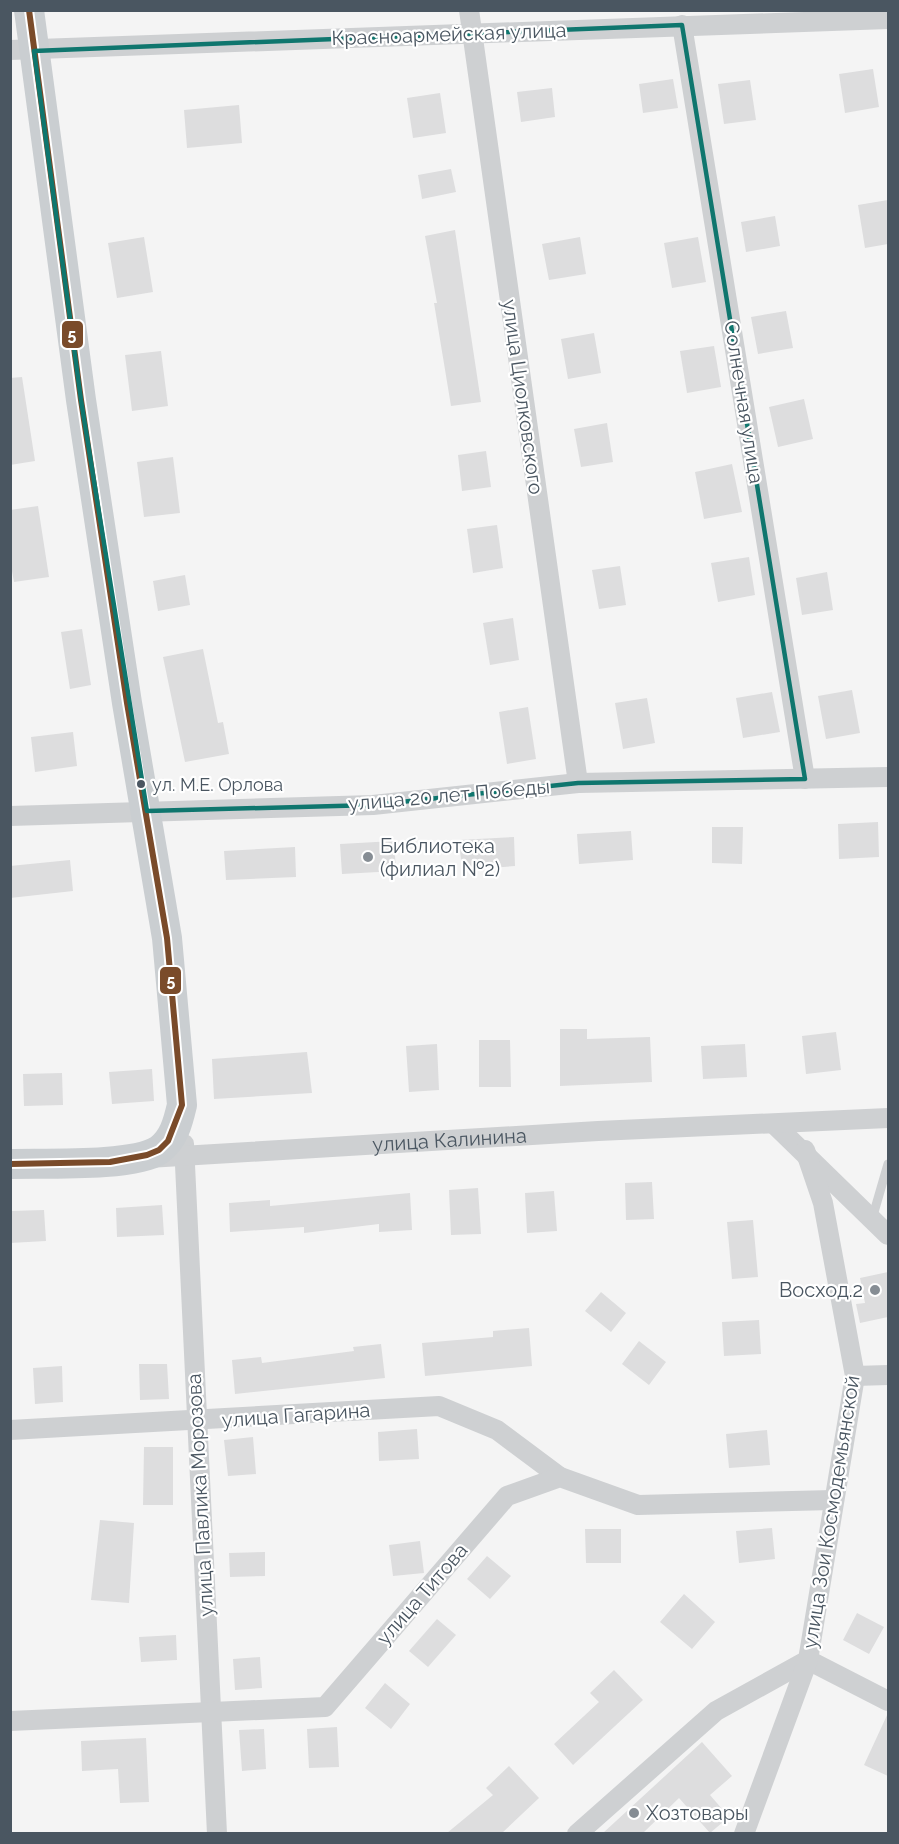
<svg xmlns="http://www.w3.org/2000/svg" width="899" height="1844" font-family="Raleway,sans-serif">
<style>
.building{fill:#ddddde}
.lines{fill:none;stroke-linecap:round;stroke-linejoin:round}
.lane{stroke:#ced0d2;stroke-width:9}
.street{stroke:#ced0d2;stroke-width:20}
.primary{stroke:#caced1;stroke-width:30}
.bus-1-casing{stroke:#fff;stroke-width:10}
.bus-1{stroke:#7a4b2a;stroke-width:6}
.marked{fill:none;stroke:#0f766e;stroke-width:4.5;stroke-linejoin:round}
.bus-dot{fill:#4a5661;stroke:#fff;stroke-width:2}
.poi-dot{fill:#868d94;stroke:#fff;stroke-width:2}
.labels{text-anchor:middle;stroke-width:4.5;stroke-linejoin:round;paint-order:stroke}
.bus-label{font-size:18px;fill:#4a5661;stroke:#fff;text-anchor:start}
.street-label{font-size:20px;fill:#4a5661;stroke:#fff}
.poi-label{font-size:20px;fill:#4a5661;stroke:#fff;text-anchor:start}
.line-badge{stroke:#fff;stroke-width:2}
.badge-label{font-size:16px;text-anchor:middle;font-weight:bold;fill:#fff}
</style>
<rect width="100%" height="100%" fill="#f4f4f4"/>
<path class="building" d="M873 69 879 107 845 113 839 74Z
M673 79 678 108 643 113 639 84Z
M750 80 756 120 724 124 718 84Z
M552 88 555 117 521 122 517 92Z
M440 93 446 133 413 138 407 98Z
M239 105 242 143 187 148 184 110Z
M451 169 456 192 422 199 418 175Z
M888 200V244L865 248 858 205Z
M775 216 780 246 746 252 741 222Z
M455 230 481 402 451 406 434 303H437L425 236Z
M144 237 153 292 117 298 108 243Z
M580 237 586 274 549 280 542 244Z
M698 237 706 282 672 288 664 243Z
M786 311 793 348 758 354 751 317Z
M594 333 601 373 568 379 561 339Z
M714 346 721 387 687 393 680 351Z
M161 351 168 406 132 411 125 355Z
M22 377 35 461 10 465V378Z
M804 399 813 439 778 447 769 407Z
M607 423 613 462 581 467 574 429Z
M486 451 491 487 462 491 458 455Z
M173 457 180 513 144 517 137 462Z
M732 464 742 512 704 519 695 472Z
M38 506 49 577 14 582 10 560V510Z
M497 525 503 568 473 573 467 529Z
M749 557 755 595 718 602 711 563Z
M620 566 626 605 599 609 592 570Z
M827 572 833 610 802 615 796 578Z
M185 575 190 605 158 611 153 581Z
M513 618 519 660 490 665 483 623Z
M82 629 91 685 70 689 61 632Z
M203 649 218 723 223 722 229 754 185 762 163 657Z
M852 690 860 733 826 739 818 696Z
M772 692 780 732 743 738 736 698Z
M647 698 655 743 623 749 615 703Z
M528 707 536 759 507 764 499 712Z
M73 732 77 766 35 772 31 737Z
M878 822 879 857 839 859 838 824Z
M712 827H743L742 864 712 863Z
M631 831 633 860 579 864 577 834Z
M514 837 515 866 462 870 459 840Z
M394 841 396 871 342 874 340 844Z
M295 847 296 877 226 880 224 851Z
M70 860 73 891 10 898V866Z
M560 1029H587V1039L650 1037 652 1082 560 1086Z
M836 1032 841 1070 806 1074 802 1036Z
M479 1040H510L511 1087H479Z
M437 1044 439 1090 409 1092 406 1046Z
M745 1044 747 1077 703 1079 701 1046Z
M307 1052 312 1093 214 1099 212 1059Z
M152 1069 154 1101 112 1104 109 1072Z
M62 1073 63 1105 24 1106 23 1074Z
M652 1182 654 1219 626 1220 625 1183Z
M478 1188 481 1234 451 1235 449 1190Z
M554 1191 557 1231 527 1233 525 1193Z
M410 1193 412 1230 379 1232V1224L304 1233V1227L230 1232 229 1203 270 1200V1206Z
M162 1205 164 1235 117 1237 116 1208Z
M44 1210 46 1241 10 1243V1211Z
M753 1220 758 1277 732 1279 727 1222Z
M888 1272V1317L860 1323 856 1304 865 1303 860 1278Z
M601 1292 626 1313 611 1332 585 1311Z
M759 1320 761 1354 724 1356 722 1322Z
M529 1328 532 1366 425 1376 422 1343 493 1337V1331Z
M639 1341 666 1362 649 1385 622 1364Z
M381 1344 385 1378 235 1394 232 1360 261 1357 262 1363 354 1351 353 1347Z
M139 1364H167L169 1399 140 1400Z
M62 1366 63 1402 35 1404 33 1368Z
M417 1429 419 1459 379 1461 378 1432Z
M767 1430 770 1465 729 1468 726 1434Z
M253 1437 256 1474 228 1476 224 1440Z
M144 1447H173V1505H143Z
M100 1520 134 1523 129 1603 91 1600Z
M772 1528 775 1559 739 1563 736 1531Z
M585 1529H621V1563H586Z
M420 1541 424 1573 393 1576 389 1545Z
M265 1552V1576L230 1577 229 1553Z
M487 1556 511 1576 490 1599 467 1579Z
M684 1594 715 1622 692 1649 660 1622Z
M857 1613 884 1627 869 1654 843 1640Z
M437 1619 456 1635 428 1667 409 1651Z
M176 1635 177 1660 141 1662 139 1637Z
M260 1657 262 1688 235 1690 233 1659Z
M614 1670 643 1700 573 1765 554 1744 599 1702 590 1693Z
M385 1683 410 1704 391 1729 365 1708Z
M888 1713V1776L864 1765Z
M337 1727 339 1767 309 1768 307 1729Z
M264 1729 266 1769 242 1771 239 1730Z
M146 1738 149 1802 120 1803 118 1769 82 1771 81 1741Z
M702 1742 732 1776 710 1795 729 1817 710 1833 679 1798 643 1833H603Z
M509 1766 539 1798 502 1833H447L493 1795 486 1788Z"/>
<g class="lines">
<path class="lane" d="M872 1219 888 1164"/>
<g class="street">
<path d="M469 10 578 783"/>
<path d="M682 25 805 779"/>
<path d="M10 50 888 19"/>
<path d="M10 816 373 805 578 783 888 777"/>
<path d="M774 1124 888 1235"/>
<path d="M184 1144 217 1834"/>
<path id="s1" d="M148 1158 598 1131 888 1118"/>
<path d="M855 1376 888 1375"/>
<path d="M10 1430 439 1406 497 1430 560 1477"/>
<path d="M808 1660 888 1701"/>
<path d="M10 1721 325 1707 507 1496 560 1477 638 1505 833 1500"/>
<path d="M577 1834 716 1711 808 1660"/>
<path d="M744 1834 808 1660 855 1376 823 1203 805 1150"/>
</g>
<path class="primary" d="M10 1164C44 1163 134 1167 159 1150 174 1139 178 1122 182 1105L167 938 127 703 81 400 29 10"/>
<defs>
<path id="bus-1" d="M10 1164 110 1162 147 1155 159 1150 168 1141 182 1105 167 938 127 703 81 400 29 10"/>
</defs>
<use href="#bus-1" class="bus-1-casing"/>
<use href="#bus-1" class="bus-1"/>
</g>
<path class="marked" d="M682 25 805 779 578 783 373 805 147 811 81 400 34 51Z"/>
<circle class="bus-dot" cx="141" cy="784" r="5"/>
<g class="poi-dot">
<circle cx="368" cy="857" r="6"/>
<circle cx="875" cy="1290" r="6"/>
<circle cx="634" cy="1813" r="6"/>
</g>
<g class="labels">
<g class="bus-label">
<text x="152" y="791">ул. М.Е. Орлова</text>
</g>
<g class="street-label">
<text transform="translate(449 34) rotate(-2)" y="7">Красноармейская улица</text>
<text transform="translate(523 397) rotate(82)" y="7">улица Циолковского</text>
<text transform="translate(744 402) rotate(81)" y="7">Солнечная улица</text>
<text transform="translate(449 795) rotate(-5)" y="7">улица 20 лет Победы</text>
<text dy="7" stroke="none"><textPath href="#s1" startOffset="302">улица Калинина</textPath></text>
<text transform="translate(296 1415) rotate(-4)" y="7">улица Гагарина</text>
<text transform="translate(200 1495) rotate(-93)" y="7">улица Павлика Морозова</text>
<text transform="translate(831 1512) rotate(-81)" y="7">улица Зои Космодемьянской</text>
<text transform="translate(422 1594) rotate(-49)" y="7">улица Титова</text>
</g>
<g class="poi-label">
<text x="380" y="853">Библиотека<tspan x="380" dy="23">(филиал №2)</tspan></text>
<text x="863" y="1297" text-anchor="end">Восход.2</text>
<text x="646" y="1820">Хозтовары</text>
</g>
</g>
<g class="line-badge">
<rect x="61" y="320" width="23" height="29" rx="6" fill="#7a4b2a"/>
<rect x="159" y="966" width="23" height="29" rx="6" fill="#7a4b2a"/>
</g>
<g class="badge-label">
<text x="72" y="340">5</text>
<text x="171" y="986">5</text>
</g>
<rect width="899" height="1844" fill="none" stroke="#4a5661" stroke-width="24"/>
</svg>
